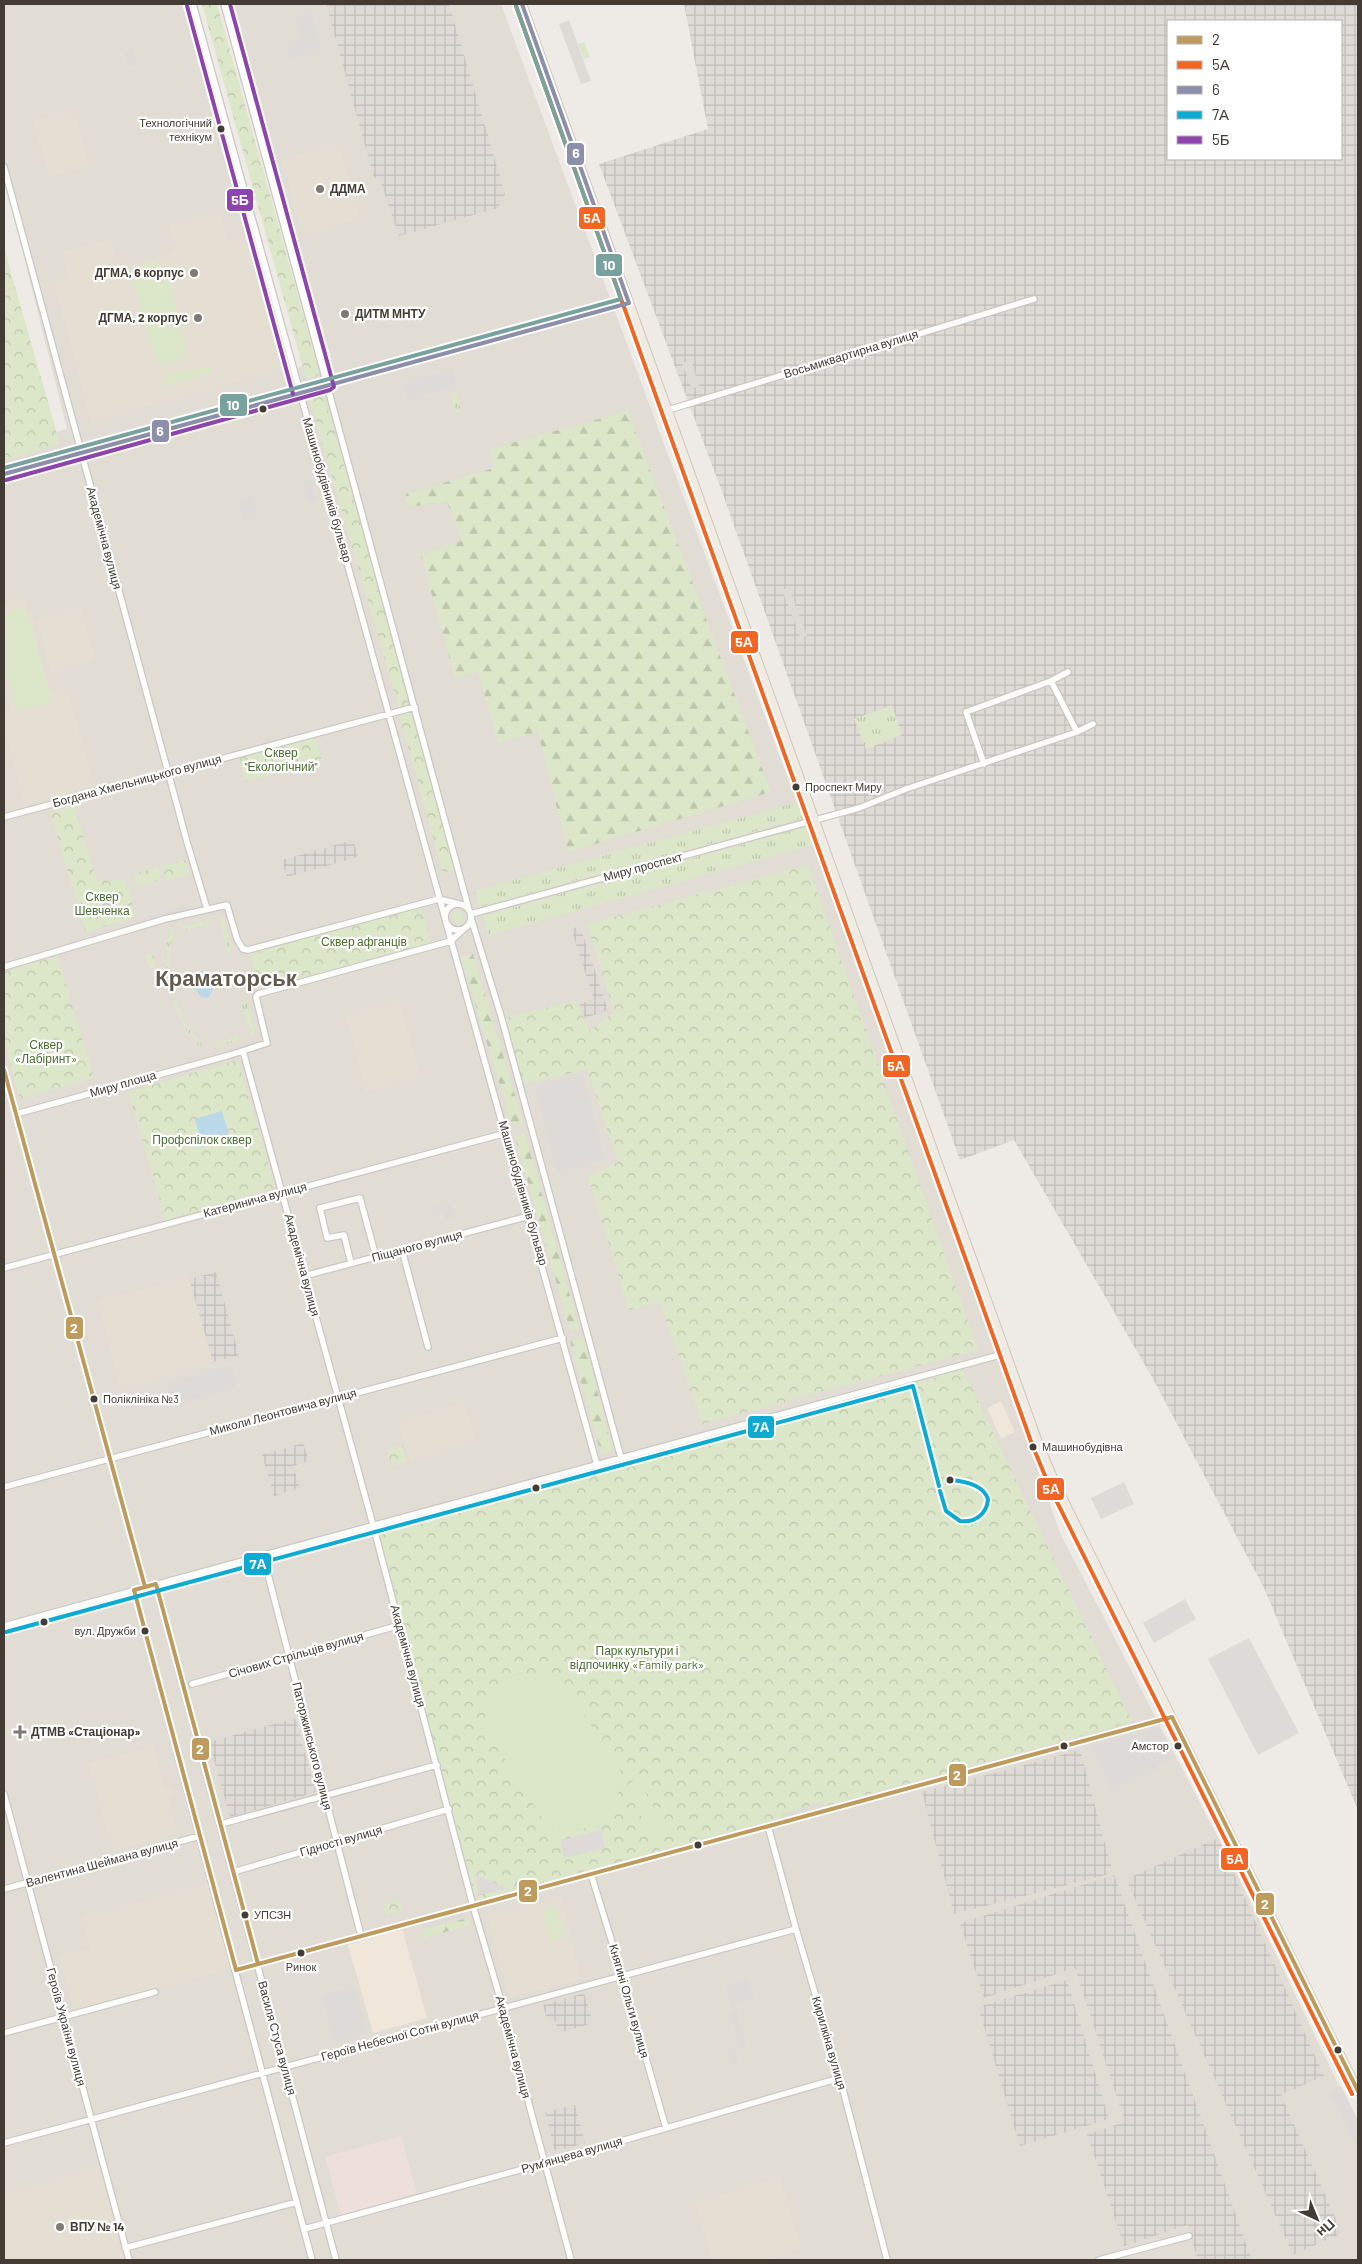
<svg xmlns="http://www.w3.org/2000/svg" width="1362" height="2264" font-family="Barlow,sans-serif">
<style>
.residential{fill:#e1ddd5}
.commercial{fill:#f0e6da}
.industrial{fill:url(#industrial-grid);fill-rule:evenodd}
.education{fill:#e4ded3}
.medical{fill:#eddfdc}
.grass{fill:url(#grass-tufts)}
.forest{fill:url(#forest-firs)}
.park{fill:url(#park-crowns)}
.pitch{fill:#dce6c9}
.parking{fill:#dddad7}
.water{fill:#bad8e9}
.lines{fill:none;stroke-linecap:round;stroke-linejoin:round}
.minor-casing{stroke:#cac7c3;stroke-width:8}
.major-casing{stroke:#cfc6b6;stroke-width:10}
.minor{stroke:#fcfcfb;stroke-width:5.5}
.major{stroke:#efebe3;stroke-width:8}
.bus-1-casing{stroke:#fff;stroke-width:8}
.bus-2-casing{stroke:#fff;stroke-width:8}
.bus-3-casing{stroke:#fff;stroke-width:8}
.bus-4-casing{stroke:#fff;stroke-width:8}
.bus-5-casing{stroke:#fff;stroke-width:8}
.bus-6-casing{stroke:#fff;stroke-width:8}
.bus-1{stroke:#be9a5d;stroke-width:4}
.bus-2{stroke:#f26522;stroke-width:4}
.bus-3{stroke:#8c8faa;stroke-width:4}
.bus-4{stroke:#0dabd4;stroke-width:4}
.bus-5{stroke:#8e44ad;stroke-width:4}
.bus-6{stroke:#78a29e;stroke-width:4}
.bus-dot{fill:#423c35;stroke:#fff;stroke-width:2}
.poi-dot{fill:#7e7973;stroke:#fff;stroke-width:2}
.labels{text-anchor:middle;stroke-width:4.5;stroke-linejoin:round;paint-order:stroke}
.bus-label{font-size:11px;fill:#423c35;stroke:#fff;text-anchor:start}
.poi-label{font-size:12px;font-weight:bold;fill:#423c35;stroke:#fff;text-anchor:start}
.street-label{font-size:12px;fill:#423c35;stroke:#fff}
.park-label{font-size:12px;fill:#496f2d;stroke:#fff}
.town-label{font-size:22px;font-weight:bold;fill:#645a4d;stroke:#fff}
.line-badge{stroke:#fff;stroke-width:2}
.badge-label{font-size:14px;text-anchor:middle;font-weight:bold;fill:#fff}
</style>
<defs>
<pattern id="industrial-grid" width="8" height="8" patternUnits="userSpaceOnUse" patternTransform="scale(1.25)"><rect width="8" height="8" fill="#dedad5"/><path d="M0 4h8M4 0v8" fill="none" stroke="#c0bcb7"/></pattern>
<pattern id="grass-tufts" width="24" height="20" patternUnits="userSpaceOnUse" patternTransform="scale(1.25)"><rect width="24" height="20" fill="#dce6c9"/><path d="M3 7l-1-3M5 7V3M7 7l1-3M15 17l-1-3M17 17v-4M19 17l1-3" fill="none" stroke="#bec6ad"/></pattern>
<pattern id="forest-firs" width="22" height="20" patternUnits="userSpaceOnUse" patternTransform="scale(1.25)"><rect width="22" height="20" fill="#dce6c9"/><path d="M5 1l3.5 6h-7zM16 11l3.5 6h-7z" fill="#bec6ad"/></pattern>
<pattern id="park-crowns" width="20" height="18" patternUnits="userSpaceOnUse" patternTransform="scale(1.25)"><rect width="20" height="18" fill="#dce6c9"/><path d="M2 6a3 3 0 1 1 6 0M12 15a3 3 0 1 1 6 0" fill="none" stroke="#bec6ad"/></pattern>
</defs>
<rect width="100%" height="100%" fill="#eeebe7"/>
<path class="residential" d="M4 4H193L293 369 331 358 226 4H501L806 827 837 905 1060 1533 1240 1880 1358 2125V2260H4V446L67 429 4 178Z"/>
<path class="commercial" d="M1001 1401 1015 1432 1001 1439 987 1408Z
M402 1928 427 2018 373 2033 348 1945Z"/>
<path class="industrial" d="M326 4H449L505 194 498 208 399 236 379 177 374 178Z
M684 4H1358V1810L1264 1588 1152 1377 1014 1140 960 1160 721 489 599 164 708 129ZM1168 21H1341V159H1168Z
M353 840 358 857 287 877 282 860Z
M580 926 608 1010 585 1018 580 1004 594 999 571 929Z
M216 1272 239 1355 213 1362 189 1279Z
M303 1443 309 1461 293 1466 300 1488 274 1496 262 1455Z
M295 1718 316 1792 230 1817 209 1742Z
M1080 1750 1113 1873 954 1914 922 1792Z
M1218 1838 1324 2076 1281 2095 1342 2233 1293 2255 1126 1879Z
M1114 1875 1252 2260H1198L1187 2225 1124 2246 1087 2134 1125 2122 1075 1968 984 1998 960 1923Z
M1067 1980 1109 2119 1020 2146 978 2007Z
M584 1993 593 2023 559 2033 555 2020 548 2022 543 2005Z
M575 2105 585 2143 555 2151 545 2112Z"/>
<path class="education" d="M74 109 90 166 49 177 33 121Z
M339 143 360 219 302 235 281 159Z
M221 213 228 241 246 236 283 369 91 422 54 283 69 277 62 251 110 239 118 266 174 252 169 225Z
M25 600 28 614H31L47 681H51L53 690 67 687 94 786 25 805 4 727V714L11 712 4 685V605Z
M80 607 95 658 51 673 37 620Z
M400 1001 420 1077 366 1092 346 1016Z
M188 1277 213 1362 121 1389 98 1301Z
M464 1402 476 1440 410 1462 398 1423Z
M154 1746 165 1787 173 1788 174 1793 168 1796 178 1834 113 1851 88 1763Z
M208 1883 231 1969 74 2011 59 1957 90 1948 82 1918Z
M561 1898 581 1980 508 1998 488 1916Z
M98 2167 125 2260H4V2195Z
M780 2177 801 2249 762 2260H712L695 2202Z"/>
<path class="medical" d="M401 2136 417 2193 341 2215 325 2157Z"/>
<path class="grass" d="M584 42 590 57 584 59 578 44Z
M454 392 457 394 461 411 459 413 455 412 451 395Z
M892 705 902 735 866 749 854 719Z
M802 801 807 817 479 907 474 891Z
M806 827 814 845 489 935 483 916Z
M452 917a6 6 0 1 1 12 0a6 6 0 1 1-12 0Z
M219 917 224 919 231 950 228 952Z
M208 920 209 924 185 930 184 926Z
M171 930H174C170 946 167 961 170 978L167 979V944Z
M147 954 152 955 156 963 154 968 152 969 144 958Z
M246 1000 255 1033 252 1037 241 1002Z
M172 1001H175L188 1028 205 1048 203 1050 185 1028Z
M238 1036 239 1040 216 1047 215 1043Z"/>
<path class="forest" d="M628 411 771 792 568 852 538 732 498 743 478 671 455 679 421 555 461 541 447 502 407 507 406 494 494 468 489 449Z
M473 954 523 1123 512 1126 461 957Z
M525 1133 579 1329 570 1331 515 1136Z
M583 1337 613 1451 601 1454 570 1341Z
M468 1918 470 1925 424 1938 422 1930Z"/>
<path class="park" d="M202 4H217L320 375 306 379Z
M4 248 60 444 4 461Z
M323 391 411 705 399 708 308 395Z
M411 712 454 870 443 873 399 715Z
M316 738 322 762 246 782 239 757Z
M74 806 97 881 125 880 136 917 86 932 50 813Z
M185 860 189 875 166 880 162 866Z
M808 865 978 1350 702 1424 660 1303 629 1310 588 1177 618 1162 587 1069 522 1085 503 1018 576 1001 590 1031 614 1012 587 924Z
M158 867 162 879 137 887 133 875Z
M421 906 431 944 260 991 250 954Z
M57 956 94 1078 20 1099 4 1042V972Z
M238 1060 275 1188 166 1221 128 1092Z
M963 1370 1132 1722 480 1900 479 1895 475 1896 379 1535 384 1527Z
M402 1445 407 1462 392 1466 387 1449Z
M399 1900 402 1911 386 1915 383 1905Z"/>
<path class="pitch" d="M147 262H155L166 269 186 349C181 363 165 371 154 357L132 278 136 269Z
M210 366 212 373 196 377 194 369Z
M193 369 195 378 165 386 162 377Z
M25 607 53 702 17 712 4 667V613Z
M540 1676 547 1679 552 1676 557 1685 563 1682 621 1772 616 1776 621 1784C614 1809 601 1828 574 1830 565 1831 559 1828 550 1831L483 1725 491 1697 509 1681Z
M638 1778 649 1799 639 1805 628 1784Z
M651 1803 668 1834 655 1841 638 1811Z
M556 1906 565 1937 550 1941 542 1910Z"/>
<path class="parking" d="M312 12 322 49 290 59 286 45 302 40 295 17Z
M569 20 591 81 581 84 559 24Z
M133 49 137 64 129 67 124 52Z
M691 360 699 386 692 389 682 363Z
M452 370 457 386 407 400 402 384Z
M311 480 317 501 309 503 303 482Z
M253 496 257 514 243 518 238 500Z
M789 587 807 636 801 638 782 590Z
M186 905 188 910 122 930 121 926Z
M583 1073 605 1159 557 1173 535 1087Z
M450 1202 455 1217 445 1220 442 1210 434 1212 432 1208Z
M231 1365 237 1386 174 1405 168 1384Z
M46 1476 48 1483 21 1489 19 1483Z
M1124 1482 1134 1504 1101 1519 1091 1498Z
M1185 1599 1196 1619 1154 1643 1143 1623Z
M1249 1638 1299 1733 1258 1755 1208 1659Z
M1159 1728 1173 1757 1157 1765 1158 1769 1112 1790 1091 1745Z
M823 1802 824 1805 783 1817 782 1814Z
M601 1830 605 1848 564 1858 560 1840Z
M475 1874 508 1889 479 1895Z
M461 1909 463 1916 422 1928V1923Z
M748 1979 754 1999 731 2005 725 1986Z
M354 1986 368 2033 335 2043 321 1996Z
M736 2009 746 2046 739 2048 729 2011Z
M735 2048 739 2065 732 2067 728 2050Z
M1341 2086 1358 2120V2149L1329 2092Z"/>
<path class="water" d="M202 971C211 977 216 989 208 998L201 997 194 987 196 975Z
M222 1111 230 1139 202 1147 195 1119Z"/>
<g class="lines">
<defs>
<path id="minor" d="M193 4 445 918
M224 4 469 910
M4 167 187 842 207 909
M668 410 1034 299
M4 474 629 303
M1068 672 1051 681 1077 732
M984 764 966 712 1051 681
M4 817 415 707
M445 917a13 13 0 1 1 26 0a13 13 0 1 1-26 0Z
M471 914 859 808 906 789 1077 732 1093 724
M471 918 501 1016 621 1458
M446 922 597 1465
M4 967 165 919 227 905 237 939 243 949 248 950 439 899 463 905
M243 1051 373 1525 473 1906 503 2008 571 2260
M4 1070 145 1587
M16 1114 230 1055 267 1043 256 997 258 994 451 941 467 926
M402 1250 428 1347
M351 1263 344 1235 327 1238 320 1208 360 1198 376 1257
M4 1268 506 1133
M304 1276 529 1216
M4 1487 563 1338
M263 1555 361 1936
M156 1584 336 2260
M134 1590 312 2260
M4 1626 1007 1353
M192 1684 400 1625
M4 1794 129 2260
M221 1824 437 1765
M768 1826 796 1929 840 2078 887 2260
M233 1872 449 1809
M591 1874 622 1975 666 2128
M4 1889 200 1836
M236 1970 1172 1717
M4 2033 155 1992
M4 2143 796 1929
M304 2229 545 2163 840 2078
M125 2248 297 2202
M1099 2260 1189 2236"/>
<path id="major" d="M522 4 1039 1445 1057 1487 1358 2091"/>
</defs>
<use href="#minor" class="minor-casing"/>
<use href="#major" class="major-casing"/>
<use href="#minor" class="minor"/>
<use href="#major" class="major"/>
<defs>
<path id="bus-1" d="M4 1070 145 1587
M1172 1717 1358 2091
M258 1964 156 1584 134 1590 236 1970 1172 1717"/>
<path id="bus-2" d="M516 6 1033 1447 1051 1490 1352 2094"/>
<path id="bus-3" d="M522 4 629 303
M4 474 629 303"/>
<path id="bus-4" d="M940 1491 946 1511 960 1521C975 1523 987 1514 988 1499 983 1484 964 1481 950 1480
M6 1632 913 1386 939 1486"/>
<path id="bus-5" d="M187 6 293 394
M6 480 330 390 334 387 230 4"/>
<path id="bus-6" d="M4 468 621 299 516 6"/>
</defs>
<use href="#bus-1" class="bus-1-casing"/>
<use href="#bus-2" class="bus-2-casing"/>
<use href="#bus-3" class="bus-3-casing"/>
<use href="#bus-4" class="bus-4-casing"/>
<use href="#bus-5" class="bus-5-casing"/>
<use href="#bus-6" class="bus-6-casing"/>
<use href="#bus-1" class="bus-1"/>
<use href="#bus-2" class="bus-2"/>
<use href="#bus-3" class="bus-3"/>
<use href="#bus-4" class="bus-4"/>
<use href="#bus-5" class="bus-5"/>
<use href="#bus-6" class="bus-6"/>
</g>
<g class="bus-dot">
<circle cx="221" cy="129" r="4.5"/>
<circle cx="263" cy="409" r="4.5"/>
<circle cx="796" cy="787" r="4.5"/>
<circle cx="94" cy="1399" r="4.5"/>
<circle cx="1033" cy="1447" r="4.5"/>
<circle cx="950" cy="1480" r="4.5"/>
<circle cx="536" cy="1488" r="4.5"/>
<circle cx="44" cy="1622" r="4.5"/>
<circle cx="145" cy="1631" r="4.5"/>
<circle cx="1064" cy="1746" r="4.5"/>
<circle cx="1178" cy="1746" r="4.5"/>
<circle cx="698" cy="1845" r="4.5"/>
<circle cx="245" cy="1915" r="4.5"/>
<circle cx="301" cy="1953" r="4.5"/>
<circle cx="1338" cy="2050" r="4.5"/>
</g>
<g class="poi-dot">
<circle cx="320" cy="189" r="5"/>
<circle cx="194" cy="273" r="5"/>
<circle cx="345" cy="314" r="5"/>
<circle cx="198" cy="318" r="5"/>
<path d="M17.5 1724.5h5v5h5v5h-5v5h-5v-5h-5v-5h5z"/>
<circle cx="60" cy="2227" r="5"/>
</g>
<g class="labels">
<g class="bus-label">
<text x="212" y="127" text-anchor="end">Технологічний<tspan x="212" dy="14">технікум</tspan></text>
<text x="805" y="791">Проспект Миру</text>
<text x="103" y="1403">Поліклініка №3</text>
<text x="1042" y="1451">Машинобудівна</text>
<text x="136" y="1635" text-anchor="end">вул. Дружби</text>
<text x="1169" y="1750" text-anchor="end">Амстор</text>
<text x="254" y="1919">УПСЗН</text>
<text x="301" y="1971" text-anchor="middle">Ринок</text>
</g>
<g class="poi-label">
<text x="330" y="193">ДДМА</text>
<text x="184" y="277" text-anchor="end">ДГМА, 6 корпус</text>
<text x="355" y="318">ДИТМ МНТУ</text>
<text x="188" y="322" text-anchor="end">ДГМА, 2 корпус</text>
<text x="31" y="1736">ДТМВ «Стаціонар»</text>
<text x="70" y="2231">ВПУ № 14</text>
</g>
<g class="street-label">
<text transform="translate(851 354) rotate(-17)" y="4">Восьмиквартирна вулиця</text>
<text transform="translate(327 490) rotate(74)" y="4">Машинобудівників бульвар</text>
<text transform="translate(104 538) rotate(75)" y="4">Академічна вулиця</text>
<text transform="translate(137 781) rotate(-15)" y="4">Богдана Хмельницького вулиця</text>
<text transform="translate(643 867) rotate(-15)" y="4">Миру проспект</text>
<text transform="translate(123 1084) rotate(-16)" y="4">Миру площа</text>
<text transform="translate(523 1193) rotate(74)" y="4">Машинобудівників бульвар</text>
<text transform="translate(255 1200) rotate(-15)" y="4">Катеринича вулиця</text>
<text transform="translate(417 1246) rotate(-15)" y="4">Піщаного вулиця</text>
<text transform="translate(302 1265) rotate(75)" y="4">Академічна вулиця</text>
<text transform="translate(283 1412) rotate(-15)" y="4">Миколи Леонтовича вулиця</text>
<text transform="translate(296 1655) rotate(-16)" y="4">Січових Стрільців вулиця</text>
<text transform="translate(408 1656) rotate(75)" y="4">Академічна вулиця</text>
<text transform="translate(312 1746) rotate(76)" y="4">Паторжинського вулиця</text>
<text transform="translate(341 1841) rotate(-16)" y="4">Гідності вулиця</text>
<text transform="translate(102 1863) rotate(-15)" y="4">Валентина Шеймана вулиця</text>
<text transform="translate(629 2001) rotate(74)" y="4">Княгині Ольги вулиця</text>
<text transform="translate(66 2027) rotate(75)" y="4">Героїв України вулиця</text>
<text transform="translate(400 2036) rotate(-15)" y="4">Героїв Небесної Сотні вулиця</text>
<text transform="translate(277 2038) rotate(75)" y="4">Василя Стуса вулиця</text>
<text transform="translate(829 2043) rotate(74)" y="4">Кирилкіна вулиця</text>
<text transform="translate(513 2047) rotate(75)" y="4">Академічна вулиця</text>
<text transform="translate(572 2155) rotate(-16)" y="4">Рум’янцева вулиця</text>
</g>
<g class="park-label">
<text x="281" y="757">Сквер<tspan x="281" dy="14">"Екологічний"</tspan></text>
<text x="102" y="901">Сквер<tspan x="102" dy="14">Шевченка</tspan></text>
<text x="364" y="946">Сквер афганців</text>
<text x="46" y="1049">Сквер<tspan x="46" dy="14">«Лабіринт»</tspan></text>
<text x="202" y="1144">Профспілок сквер</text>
<text x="637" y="1655">Парк культури і<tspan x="637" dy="14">відпочинку «Family park»</tspan></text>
</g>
<g class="town-label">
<text x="226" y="986">Краматорськ</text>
</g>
</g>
<g class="line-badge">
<rect x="566" y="142" width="19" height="24" rx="5" fill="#8c8faa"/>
<rect x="226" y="188" width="28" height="24" rx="5" fill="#8e44ad"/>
<rect x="578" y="206" width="28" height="24" rx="5" fill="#f26522"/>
<rect x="595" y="253" width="28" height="24" rx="5" fill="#78a29e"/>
<rect x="219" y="393" width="29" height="24" rx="5" fill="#78a29e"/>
<rect x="151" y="419" width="19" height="24" rx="5" fill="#8c8faa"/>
<rect x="730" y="630" width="29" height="24" rx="5" fill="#f26522"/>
<rect x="882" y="1054" width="29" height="24" rx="5" fill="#f26522"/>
<rect x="65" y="1316" width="19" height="24" rx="5" fill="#be9a5d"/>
<rect x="747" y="1415" width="28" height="24" rx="5" fill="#0dabd4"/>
<rect x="1036" y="1477" width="29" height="24" rx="5" fill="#f26522"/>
<rect x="243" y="1552" width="29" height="24" rx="5" fill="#0dabd4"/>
<rect x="191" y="1737" width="19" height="24" rx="5" fill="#be9a5d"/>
<rect x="948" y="1763" width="19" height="24" rx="5" fill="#be9a5d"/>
<rect x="1220" y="1847" width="29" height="24" rx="5" fill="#f26522"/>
<rect x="518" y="1879" width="20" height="24" rx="5" fill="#be9a5d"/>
<rect x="1255" y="1892" width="20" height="24" rx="5" fill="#be9a5d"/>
</g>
<g class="badge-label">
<text x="576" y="158">6</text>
<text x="240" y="205">5Б</text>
<text x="592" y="223">5А</text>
<text x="609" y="270">10</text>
<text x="233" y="410">10</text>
<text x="160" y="436">6</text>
<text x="744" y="647">5А</text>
<text x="896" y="1071">5А</text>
<text x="74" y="1333">2</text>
<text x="761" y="1432">7А</text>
<text x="1051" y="1494">5А</text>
<text x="258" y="1569">7А</text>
<text x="200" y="1754">2</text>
<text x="957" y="1780">2</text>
<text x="1235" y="1864">5А</text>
<text x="528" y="1896">2</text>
<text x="1265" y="1909">2</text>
</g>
<rect width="1362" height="2264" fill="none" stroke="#423c35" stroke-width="10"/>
<rect x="1167" y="20" width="175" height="140" fill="#ffffff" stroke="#b3b1ae"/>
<rect x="1177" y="36" width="25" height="8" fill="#be9a5d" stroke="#b3b1ae"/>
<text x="1212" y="45" font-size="15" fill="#423c35">2</text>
<rect x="1177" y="61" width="25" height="8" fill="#f26522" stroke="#b3b1ae"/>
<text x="1212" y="70" font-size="15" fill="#423c35">5А</text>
<rect x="1177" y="86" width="25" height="8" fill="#8c8faa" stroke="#b3b1ae"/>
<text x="1212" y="95" font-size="15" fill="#423c35">6</text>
<rect x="1177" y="111" width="25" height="8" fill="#0dabd4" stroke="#b3b1ae"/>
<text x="1212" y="120" font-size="15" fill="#423c35">7А</text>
<rect x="1177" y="136" width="25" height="8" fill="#8e44ad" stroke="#b3b1ae"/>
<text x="1212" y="145" font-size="15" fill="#423c35">5Б</text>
<g transform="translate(1317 2219) rotate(136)" stroke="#ffffff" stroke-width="4" paint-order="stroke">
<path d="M0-4L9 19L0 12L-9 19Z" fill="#423c35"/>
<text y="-8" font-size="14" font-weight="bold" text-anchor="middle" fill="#423c35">Пн</text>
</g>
</svg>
